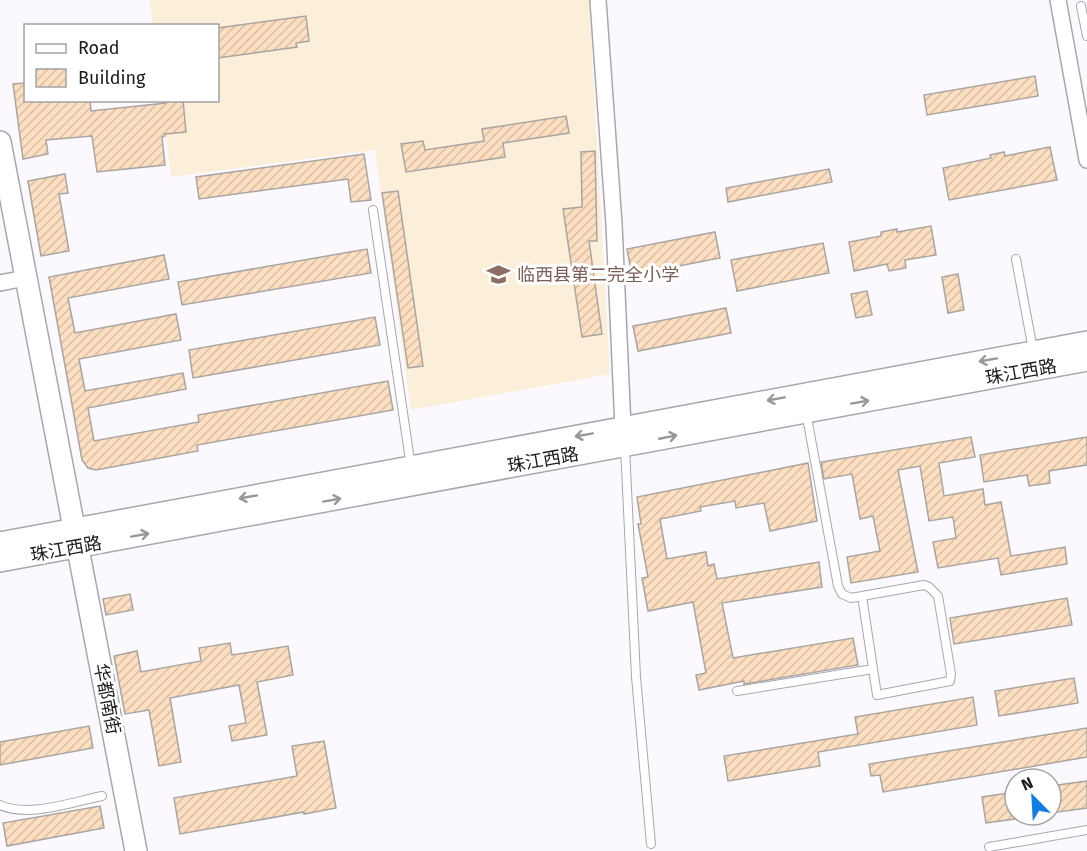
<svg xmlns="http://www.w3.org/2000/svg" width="1087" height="851" font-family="'Fira Sans','Noto Sans SC',sans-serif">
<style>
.education{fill:#fbefda}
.building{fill:url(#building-hatch);stroke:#aaa5a1;stroke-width:1.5}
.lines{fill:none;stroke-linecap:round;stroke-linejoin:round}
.lane-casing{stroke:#a9a7ad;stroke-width:10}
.street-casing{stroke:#a9a7ad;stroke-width:18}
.secondary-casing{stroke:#a9a7ad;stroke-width:24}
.lane{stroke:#fff;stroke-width:8}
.street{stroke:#fff;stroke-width:15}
.secondary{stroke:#fff;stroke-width:21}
.oneway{stroke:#989899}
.labels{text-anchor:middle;stroke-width:6;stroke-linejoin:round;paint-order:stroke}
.education-label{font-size:18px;fill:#785e54;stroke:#fff;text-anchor:start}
.street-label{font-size:18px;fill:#1a1a1c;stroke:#fff}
</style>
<defs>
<pattern id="building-hatch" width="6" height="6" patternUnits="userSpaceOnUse" patternTransform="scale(1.5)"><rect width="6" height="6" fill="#fcdec1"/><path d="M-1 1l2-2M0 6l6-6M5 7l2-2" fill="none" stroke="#d7bea5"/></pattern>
</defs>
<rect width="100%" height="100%" fill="#fbf9fe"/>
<path class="education" d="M150 0H589L610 374 411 410 375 150 171 177 162 101 218 100V26L153 25Z"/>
<path class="building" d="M306 16 309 41 296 43 297 47 218 58V28Z
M1035 76 1038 96 927 115 924 95Z
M26 83V100H90L91 111 166 103V100H183L186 132 165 134V136L162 137 165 165 97 172 92 136 46 140 48 154 23 159 13 84Z
M566 116 569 133 503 143 505 157 406 172 401 144 423 141 425 150 484 141 482 129Z
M1050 147 1057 180 949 200 943 168 991 158 990 155 1004 152 1005 156Z
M595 151 597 241H589L602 334 582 337 563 209 582 207 581 152Z
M364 154 371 200 351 202 348 179 199 199 196 177Z
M829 169 832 182 728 202 726 188Z
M65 174 68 193 59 194 69 251 41 256 28 181Z
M398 191 423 366 408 368 382 193Z
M931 226 936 255 905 260 906 268 889 271 887 264 854 271 849 242 881 236V232L897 229V232Z
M715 232 720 258 632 275 627 249Z
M823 243 829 273 737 291 731 260Z
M367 249 371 273 182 305 178 282Z
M164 255 169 279 68 298 75 333 176 314 181 340 79 359 85 391 183 373 186 389 88 408 94 441 199 422 198 415 388 381 393 410 197 445 198 451 96 470 88 468 82 460 49 277Z
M958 274 964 310 948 313 942 277Z
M867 291 872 315 856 318 851 294Z
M726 308 731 333 638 351 633 326Z
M375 317 380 345 193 378 189 350Z
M971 437 975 457 939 463 944 496 983 489 985 505 1001 502 1011 556 1065 547 1067 564 1001 575 998 558 938 568 933 542 956 538 953 517 929 521 920 466 898 470 918 572 851 583 847 557 880 551 873 516 860 519 852 474 824 479 821 462Z
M1087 437V465L1049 471 1050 483 1029 486 1027 475 984 482 980 455Z
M808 463 817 521 770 531 764 503 736 508 735 501 700 507 701 511 660 519 667 559 706 552 708 566 714 564 717 579 819 562 822 587 722 603 733 658 853 638 858 665 744 684V681L699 690 696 675 706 673 693 602 648 611 642 578 648 577 638 524H641L637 497Z
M130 594 133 610 106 615 103 599Z
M1067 598 1072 625 954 644 950 618Z
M230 643 232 655 288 646 293 675 257 682 267 735 232 741 229 726 246 723 239 685 170 698 181 762 159 766 149 710 125 714 114 656 137 651 141 672 201 661 199 648Z
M1074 678 1078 703 999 716 995 691Z
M973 697 977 725 818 752 820 766 728 781 724 756 858 734 855 717Z
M89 726 93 748 0 765V742Z
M1087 728V757L883 792 880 775 871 776 869 764Z
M324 741 336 808 304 814V812L180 834 174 798 297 776 292 746Z
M1087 781V808L1051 813V786Z
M1015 792V819L986 823 982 797Z
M100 806 104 828 7 846 3 823Z"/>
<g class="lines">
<defs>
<path id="lane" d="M1081 6 1087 36
M373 210 411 467
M1016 259 1033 350
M806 412 838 586 842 594 851 598 924 585 929 587 938 596 951 674 950 681 877 695 862 596
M625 447 636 677 651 844
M737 691 873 669
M0 805C29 818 72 802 102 796
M989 847 1087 830"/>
<path id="street" d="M598 0 614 224 623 428
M1058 0 1087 160
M0 283 26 278"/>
<path id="secondary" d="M0 142 136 851
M0 543 1087 342
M0 561 1087 360"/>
</defs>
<use href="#lane" class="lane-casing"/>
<use href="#street" class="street-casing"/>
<use href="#secondary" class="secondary-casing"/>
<use href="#lane" class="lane"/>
<use href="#street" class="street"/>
<use href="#secondary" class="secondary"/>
</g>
<defs><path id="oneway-shaft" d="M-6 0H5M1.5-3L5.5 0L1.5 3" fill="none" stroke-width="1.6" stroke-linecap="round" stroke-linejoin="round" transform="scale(1.5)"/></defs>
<g class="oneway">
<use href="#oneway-shaft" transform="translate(988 360) rotate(170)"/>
<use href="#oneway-shaft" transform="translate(776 399) rotate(170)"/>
<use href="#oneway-shaft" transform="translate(860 402) rotate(-10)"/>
<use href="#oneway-shaft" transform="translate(584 435) rotate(170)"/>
<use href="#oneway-shaft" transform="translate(668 437) rotate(-11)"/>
<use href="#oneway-shaft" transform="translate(248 497) rotate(170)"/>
<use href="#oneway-shaft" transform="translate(332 500) rotate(-10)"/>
<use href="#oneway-shaft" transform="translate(140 535) rotate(-10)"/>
</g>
<defs>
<symbol id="school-bare" viewBox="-9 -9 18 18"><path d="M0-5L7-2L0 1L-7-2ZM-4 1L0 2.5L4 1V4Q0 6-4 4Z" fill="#8d6e63" stroke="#fff" stroke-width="2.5" paint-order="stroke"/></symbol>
</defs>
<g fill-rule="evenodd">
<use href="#school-bare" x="482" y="258" width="33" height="33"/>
</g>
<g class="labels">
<g class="education-label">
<text x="517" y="281">临西县第二完全小学</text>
</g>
<g class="street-label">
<text transform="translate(1021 372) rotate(-10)" y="6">珠江西路</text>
<text transform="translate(543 460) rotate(-10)" y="6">珠江西路</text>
<text transform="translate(66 549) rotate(-10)" y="6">珠江西路</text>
<text transform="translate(107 699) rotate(79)" y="6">华都南街</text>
</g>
</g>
<rect x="24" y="24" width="195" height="78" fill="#ffffff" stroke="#a3a3a4" stroke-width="1.5"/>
<rect x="36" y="44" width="30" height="9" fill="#ffffff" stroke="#a3a3a4" stroke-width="1.5"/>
<text x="78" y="54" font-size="18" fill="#1a1a1c">Road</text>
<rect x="36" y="69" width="30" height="18" fill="url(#building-hatch)" stroke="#a3a3a4" stroke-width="1.5"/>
<text x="78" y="84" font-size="18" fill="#1a1a1c">Building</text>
<g transform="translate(1033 797) rotate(336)"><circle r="28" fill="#ffffff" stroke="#a3a3a4" stroke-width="1.5"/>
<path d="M0-4.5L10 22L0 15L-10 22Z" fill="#117ee6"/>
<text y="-9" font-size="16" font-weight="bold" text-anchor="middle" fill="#1a1a1c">N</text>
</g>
</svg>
